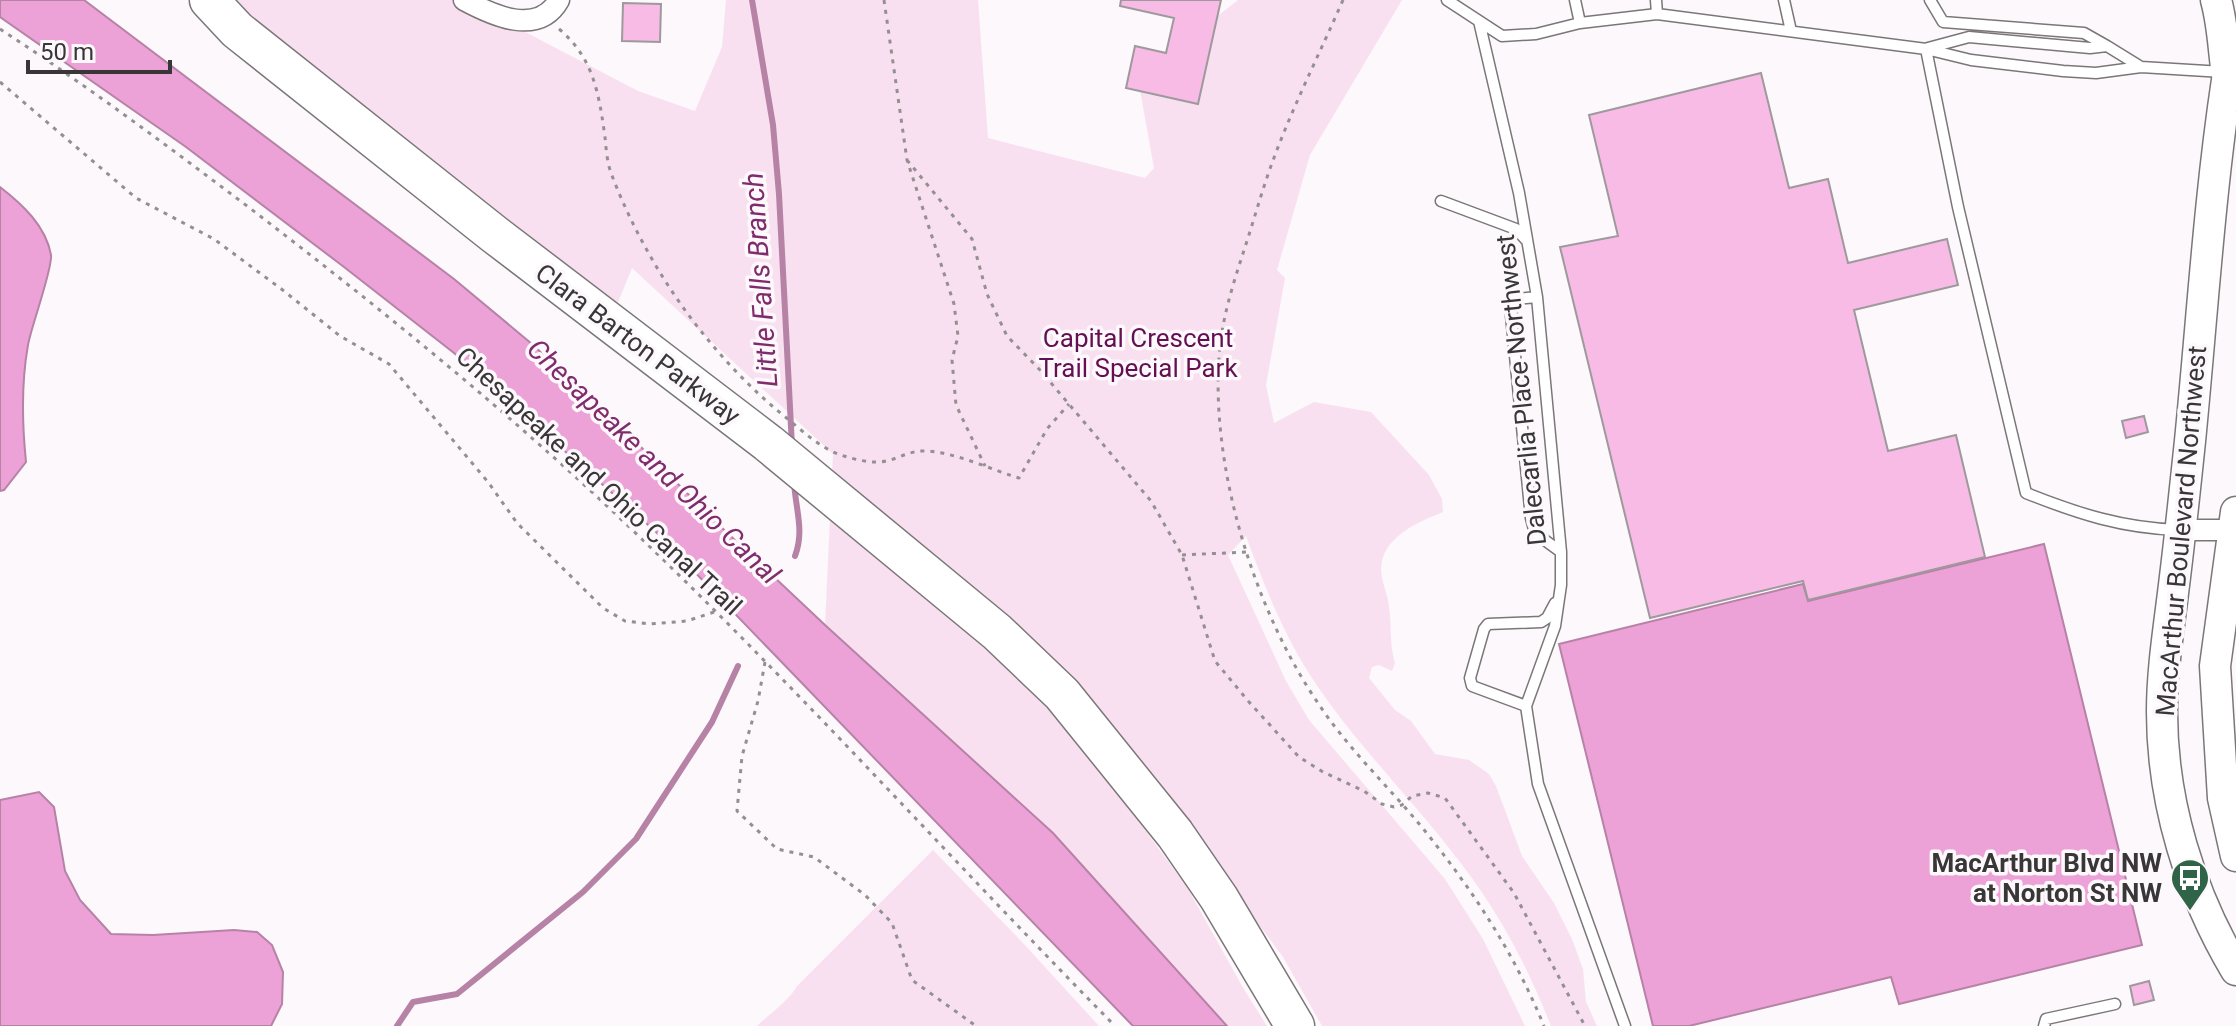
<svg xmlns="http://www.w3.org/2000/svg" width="2236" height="1026" font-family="Roboto,sans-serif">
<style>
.green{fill:#f9e0f0}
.water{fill:#eca2d6;stroke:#b682a6;stroke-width:2}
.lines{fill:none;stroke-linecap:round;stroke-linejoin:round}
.stream{stroke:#b682a6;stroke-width:6}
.building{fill:#f8bbe5;stroke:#9d999c;stroke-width:2}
.lane-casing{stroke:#7b7779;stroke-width:13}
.street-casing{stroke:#7b7779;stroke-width:23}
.secondary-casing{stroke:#7b7779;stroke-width:33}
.highway-casing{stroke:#7b7779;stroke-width:41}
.path{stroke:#939092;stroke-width:3;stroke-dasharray:4 6;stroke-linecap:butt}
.lane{stroke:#fff;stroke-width:10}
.street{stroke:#fff;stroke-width:20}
.secondary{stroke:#fff;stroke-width:30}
.highway{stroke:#fff;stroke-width:38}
.labels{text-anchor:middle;stroke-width:7;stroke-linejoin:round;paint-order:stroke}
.park-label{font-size:26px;fill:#650f53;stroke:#fcf8fb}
.street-label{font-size:26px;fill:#383637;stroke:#fcf8fb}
.poi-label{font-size:26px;font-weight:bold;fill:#383637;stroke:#fcf8fb;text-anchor:end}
.water-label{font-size:28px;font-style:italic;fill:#802c6c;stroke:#fcf8fb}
</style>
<rect width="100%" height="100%" fill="#fcf8fb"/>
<path class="green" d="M209 0H464L638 91 695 111 722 47 726 0H978L988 138 1145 178 1154 168 1138 79 1238 0H1402L1310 155 1277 270 1285 278 1266 385 1274 423 1314 402 1371 412 1429 475 1442 499 1443 512C1418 522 1382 537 1381 569 1381 581 1388 594 1389 607 1392 627 1389 643 1395 663L1392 671 1379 665 1372 667 1369 678 1395 710 1411 721 1435 754 1469 760 1489 774 1496 786 1522 856 1554 903 1572 939 1583 969 1586 1002 1597 1026H1551C1531 975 1506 926 1474 881 1423 809 1358 749 1310 675 1282 631 1264 585 1246 536L1228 555 1286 681 1309 720 1445 879 1483 939 1525 1026H1322L1283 957 1233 890 1179 808 1088 695 1060 724 1131 811 1187 887 1242 986 1267 1026H1227L1053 833 825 625 833 454 632 268 610 322Z
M933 850 1024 944 1099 1026H757C769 1014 790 1000 797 986Z"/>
<path class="water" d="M0 0H84L454 279 532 344 620 426 720 526 825 625 1053 833 1227 1026H1133L656 532 454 353 344 267 186 147 0 17Z
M0 187C22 204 46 226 51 255 53 268 31 327 28 345 21 384 22 423 26 462L4 490 0 491Z
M2044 544 2142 945 1899 1004 1891 977 1689 1026H1653L1559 644 1803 584 1808 601Z
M39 792 54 807 65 871 80 900 111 934 153 935 234 930 257 932 272 945 283 972 282 1004 271 1026H0V800Z"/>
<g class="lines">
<path class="stream" d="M752 0 773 125 779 194 792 446
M794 481C795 508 805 530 795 556
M397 1026 413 1002 457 994 583 892 636 839 712 722 738 666"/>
</g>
<path class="building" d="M1121 0H1221L1198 104 1126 88 1135 46 1166 53 1174 18 1120 6Z
M623 3 661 4 660 42 622 41Z
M1761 73 1789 188 1828 179 1848 263 1947 239 1958 285 1854 310 1888 451 1956 435 1985 557 1808 600 1803 581 1650 618 1560 247 1618 236 1589 115Z
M2144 416 2148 432 2126 438 2122 421Z
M2149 981 2154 1000 2134 1005 2130 986Z"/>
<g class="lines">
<defs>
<path id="lane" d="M1447 0 1502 36 1536 34 1580 23 1657 14 1926 49 1971 60 2063 71 2096 73 2141 67 2223 72
M1575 0 1580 23
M1656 0 1657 14
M1784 0 1791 31
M1930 0 1943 22 2084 33 2107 46
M1479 21 1519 193 1537 297 1561 552V585L1555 626 1526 706 1538 784 1625 1026
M1928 48 1969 37 2090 48 2107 46 2141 67
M1926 49 1958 207 2026 493C2079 514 2122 528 2179 530
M1441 201 1516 229 1526 240
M1537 297 1515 299 1511 315 1531 518 1535 533 1561 552
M1526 706 1472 686 1470 678 1484 629 1488 624 1541 622 1547 618 1555 603
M2044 1026 2046 1019 2115 1004"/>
<path id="street" d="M464 0C492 15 538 37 559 0
M2181 530H2236"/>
<path id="secondary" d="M2216 0C2225 32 2223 64 2231 97
M2227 80C2209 200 2202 320 2190 441 2185 489 2180 537 2174 585 2169 627 2162 669 2162 712 2162 802 2190 893 2236 970
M2236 512 2215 666 2223 798 2236 856"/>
<path id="highway" d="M209 0 237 30 494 234 768 443 997 632 1062 694 1175 834 1219 898 1295 1026"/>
</defs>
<use href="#lane" class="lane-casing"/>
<use href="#street" class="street-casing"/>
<use href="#secondary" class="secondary-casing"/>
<use href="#highway" class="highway-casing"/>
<path class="path" d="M884 0 907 160 954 304 958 336 952 360 956 405 985 466
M1343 0C1319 55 1291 110 1271 166 1262 191 1255 216 1247 241 1236 275 1224 310 1220 346 1208 462 1254 611 1320 706 1350 751 1391 789 1425 831 1474 892 1514 953 1544 1026
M0 29C86 85 169 147 251 209 389 315 523 424 648 545 809 700 958 867 1115 1026
M559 29C594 58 599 95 605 137 606 148 607 162 611 173 647 268 710 357 789 420 806 434 823 450 844 456 857 460 873 464 886 461 900 458 911 450 926 451 958 453 989 469 1019 478L1047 429 1069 404
M0 82 136 198 214 239 284 291 340 336 389 364 488 482 517 523 603 608 625 621 649 624 687 621 714 612
M907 160 972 239 987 294 1007 336 1040 370 1151 501 1182 555 1215 661 1249 702 1299 757 1323 772 1364 791 1382 804 1394 807 1402 805 1412 796 1428 793 1445 798 1514 893 1585 1026
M1182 555 1246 552
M765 662 758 701 742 756 737 811 777 849 814 857 865 895 892 923 912 980 976 1026"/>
<use href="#lane" class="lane"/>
<use href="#street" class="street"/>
<use href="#secondary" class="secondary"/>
<use href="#highway" class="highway"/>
</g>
<defs>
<symbol id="bus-pin" viewBox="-11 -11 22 30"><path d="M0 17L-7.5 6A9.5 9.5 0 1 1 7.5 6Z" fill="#306448" stroke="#fcf8fb"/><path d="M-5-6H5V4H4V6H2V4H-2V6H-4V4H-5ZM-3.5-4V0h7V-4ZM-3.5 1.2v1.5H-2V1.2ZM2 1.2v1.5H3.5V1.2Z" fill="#fff"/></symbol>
</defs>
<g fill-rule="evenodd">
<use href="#bus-pin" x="2168" y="856" width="44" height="60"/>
</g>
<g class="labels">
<g class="park-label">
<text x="1138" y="347">Capital Crescent<tspan x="1138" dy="30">Trail Special Park</tspan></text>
</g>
<g class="street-label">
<text transform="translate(638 344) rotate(37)" y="9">Clara Barton Parkway</text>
<text transform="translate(1521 390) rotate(-96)" y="9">Dalecarlia Place Northwest</text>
<text transform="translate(599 481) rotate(43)" y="9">Chesapeake and Ohio Canal Trail</text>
<text transform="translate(2181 531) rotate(-85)" y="9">MacArthur Boulevard Northwest</text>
</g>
<g class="poi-label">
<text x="2162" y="872">MacArthur Blvd NW<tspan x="2162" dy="30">at Norton St NW</tspan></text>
</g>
<g class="water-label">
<text transform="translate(760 280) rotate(-94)" y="10">Little Falls Branch</text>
<text transform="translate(654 461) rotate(44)" y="10">Chesapeake and Ohio Canal</text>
</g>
</g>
<path d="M28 60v12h142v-12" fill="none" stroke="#383637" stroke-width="4"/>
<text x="40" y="60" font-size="24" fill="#383637" stroke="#fcf8fb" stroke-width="6" paint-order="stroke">50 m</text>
</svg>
